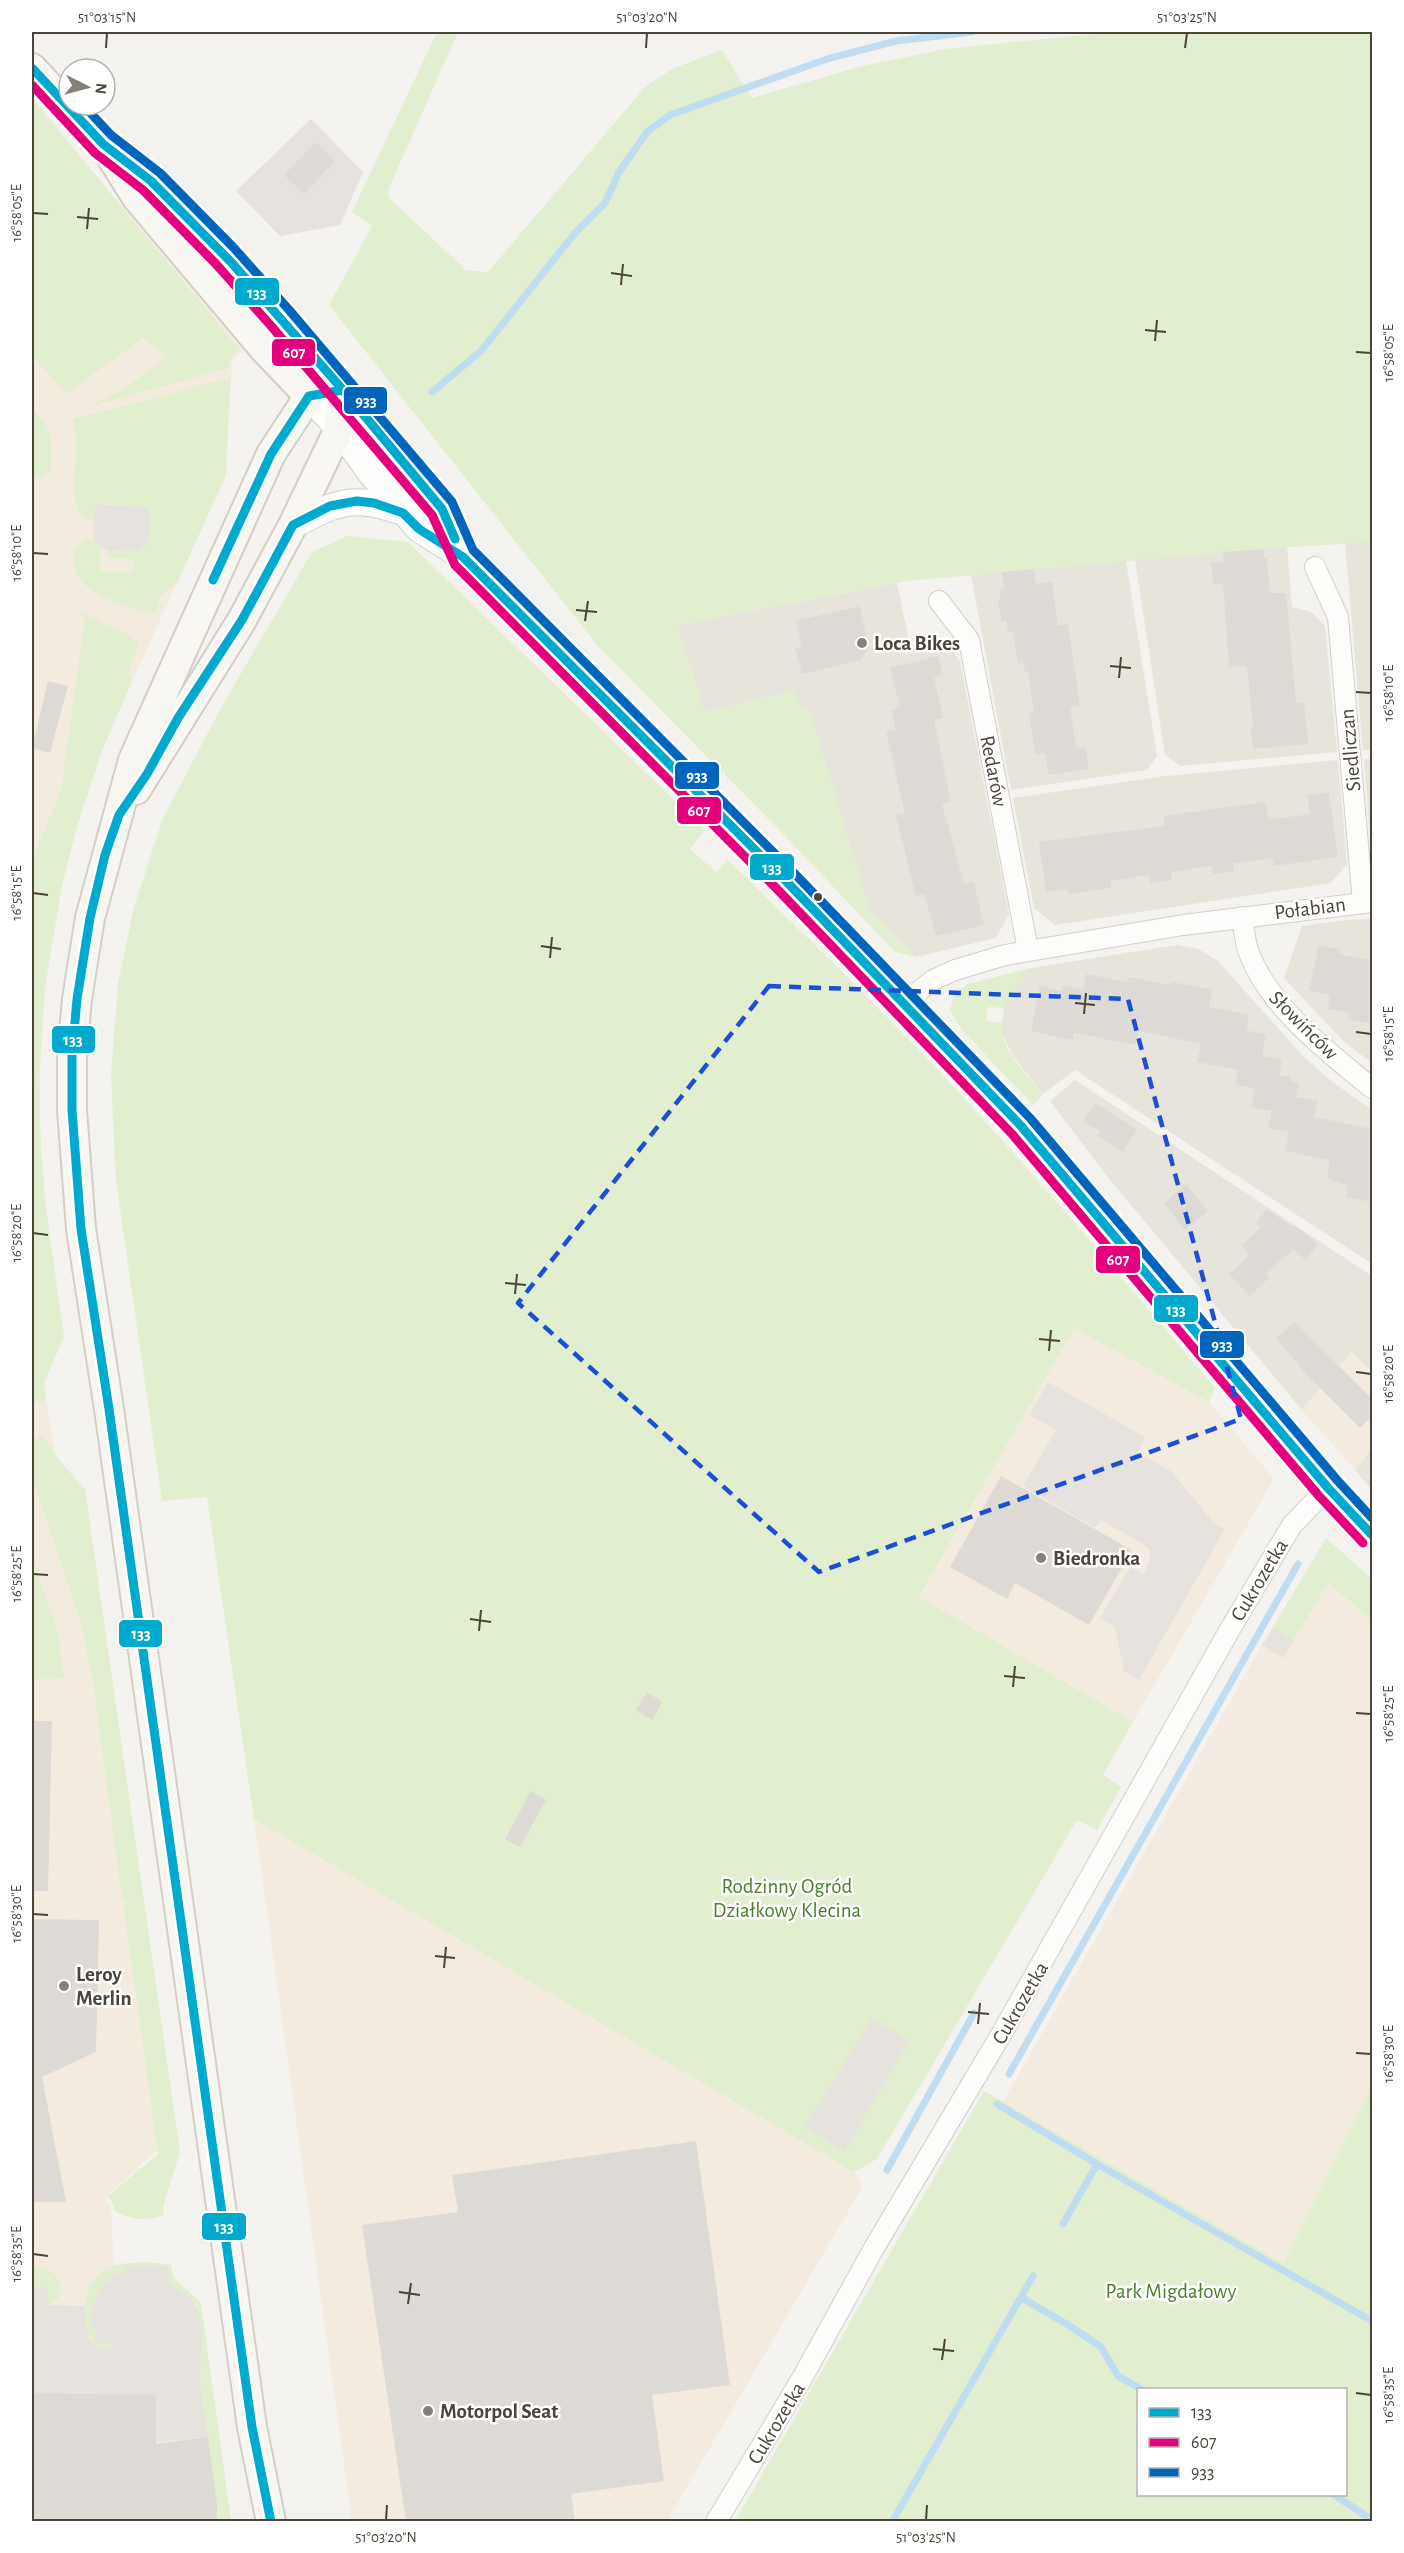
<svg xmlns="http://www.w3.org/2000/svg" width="1404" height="2553" font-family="'Alegreya Sans',sans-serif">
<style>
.residential{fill:#e7e4dc}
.commercial{fill:#f3ebdf}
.industrial{fill:#e6e2de}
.green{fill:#e1eecf;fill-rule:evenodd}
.parking{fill:#e6e3df}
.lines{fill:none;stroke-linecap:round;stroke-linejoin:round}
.stream{stroke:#c0ddf1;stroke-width:7}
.building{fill:#dedbd6}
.minor-casing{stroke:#d2d0cb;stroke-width:22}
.tertiary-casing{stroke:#d2d0cb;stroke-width:28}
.secondary-casing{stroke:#d3cfc5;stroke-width:32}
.minor{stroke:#fdfdfc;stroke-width:20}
.tertiary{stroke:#fdfdfc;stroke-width:26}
.secondary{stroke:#f7f6f1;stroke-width:28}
.bus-1-casing{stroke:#fff;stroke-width:14}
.bus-2-casing{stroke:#fff;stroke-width:14}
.bus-3-casing{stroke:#fff;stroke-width:14}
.bus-1{stroke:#00a9ce;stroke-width:9}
.bus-2{stroke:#e5007d;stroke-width:9}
.bus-3{stroke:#0065bd;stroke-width:9}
.marked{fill:none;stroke:#1d4ed8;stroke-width:4.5;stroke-dasharray:12 8;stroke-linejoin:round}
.ticks{fill:none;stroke:#4b4439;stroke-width:2}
.poi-dot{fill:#868178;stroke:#fff;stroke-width:2}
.bus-dot{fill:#4b4439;stroke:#fff;stroke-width:2}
.labels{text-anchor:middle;stroke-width:5;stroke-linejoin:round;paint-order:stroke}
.poi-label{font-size:21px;font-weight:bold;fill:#4b4439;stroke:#fff;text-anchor:start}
.street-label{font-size:21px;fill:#4b4439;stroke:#fff}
.park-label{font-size:21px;fill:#4a7f2a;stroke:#fff}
.line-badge{stroke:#fff;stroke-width:2}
.badge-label{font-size:16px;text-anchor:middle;font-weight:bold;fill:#fff}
.neatline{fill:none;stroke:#4b4439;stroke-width:2}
.ticks-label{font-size:15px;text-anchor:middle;fill:#4b4439}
</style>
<rect width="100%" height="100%" fill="#f4f2ee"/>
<path class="residential" d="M1345 542H1372V750H1363Z
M1287 547 1292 607 1312 612 1325 626 1337 752 1180 766 1165 755 1135 560Z
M1126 561 1157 756 1147 770 1011 790 971 575Z
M897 583 911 650 946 643 960 661 1009 914 996 938 916 957 869 908 809 708 801 709 794 691 705 712 677 625Z
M1364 759H1372V860Z
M1338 760 1347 864 1331 883 1055 925 1034 908 1013 798 1166 776Z
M1372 919V1063L1343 1041 1284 978 1302 926 1346 920Z
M1177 945 1198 949 1218 961 1304 1057 1334 1083 1372 1110V1264L1075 1070 1043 1094 1013 1056 1001 1031 1004 1005 1031 968Z
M1075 1080 1372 1276V1371L1351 1352 1302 1410 1106 1175 1050 1101Z
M1372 1448V1490L1355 1470Z"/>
<path class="commercial" d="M32 182 104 185 243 350 232 362 226 475 102 748 74 831 62 885 46 979 40 1075 39 1178 64 1336 44 1384 167 2142 104 2198 111 2206 114 2269 173 2277 200 2303 231 2521 32 2522Z
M1074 1328 1209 1402 1274 1479 1133 1722 919 1598Z
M1351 1352 1372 1371V1448L1355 1470 1302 1410Z
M1328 1583 1372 1620V2085L1283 2263 1003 2102 1262 1645 1283 1658Z
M254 1819 854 2172 863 2186 667 2521H352Z"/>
<path class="industrial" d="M311 119 363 172 340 225 280 236 236 191Z
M1273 1627 1294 1640 1283 1658 1262 1645Z"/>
<path class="green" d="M437 32H458L389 188 388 197 466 270 488 272 646 86 674 68 722 50 752 98 859 67 944 49 1113 32H1372V542L1263 549 906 581 677 625 705 712 794 691 801 709 809 708 869 908 916 957 895 952 789 840 597 645 329 305 372 226 352 212Z
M32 98 239 349 229 360V368L88 407 128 386 166 357 143 338 66 394 32 355Z
M230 378 226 475 177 583 162 594 154 613C138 613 97 596 85 585 70 571 68 542 92 539L101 546 100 572H134V559L107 558V550L138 551 149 540 151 508 95 503 93 522 80 515C67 493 82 448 73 419Z
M32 408C55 432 51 440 51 471L43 477H32Z
M347 536 408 542 705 830 690 849 716 872 728 860C806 936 884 1012 958 1092 1047 1188 1130 1288 1215 1388L1209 1402 1074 1328 919 1597 1133 1722 1103 1775 1121 1787 1097 1830 1077 1820 877 2159 854 2172 254 1819 207 1497 162 1501 116 1181 111 1074 118 983 134 907 163 818 222 706 312 552Z
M74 609 127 634 139 644 130 666 131 684 103 748 78 823 62 885 44 992 39 1079 41 1148 46 1208 64 1337 44 1383 46 1400 32 1403V859L61 791 85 619Z
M1031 968 1004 1008 988 1007 986 1021 1002 1023C999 1049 1028 1076 1043 1094L1033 1105 962 1030 950 1010 953 996 967 984Z
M43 1436 59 1460 85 1489 180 2152 163 2206 164 2215C145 2222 130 2220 113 2210L114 2205 108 2196 158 2154 124 1909 126 1902 122 1897 93 1683 82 1625 32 1477V1440Z
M1326 1538 1372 1579V1620L1328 1583 1294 1640 1273 1627Z
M32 1557 58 1632 64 1676 62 1679H32Z
M1372 2085V2521H735L984 2091 1283 2263ZM1138 2390H1346V2494H1138Z
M157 2263 171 2265 173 2277 201 2303 231 2521H217V2504L199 2378 202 2337 197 2307 190 2297 125 2269 126 2273 111 2282 90 2326H97L113 2344 112 2347 104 2351C76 2337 78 2284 106 2269 121 2261 141 2263 157 2263Z
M32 2268C48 2267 59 2273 62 2289L58 2299 47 2305 48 2287H32Z"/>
<path class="parking" d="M95 504 150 508 149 540 138 551 106 550 93 539Z
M1048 1382 1145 1437 1138 1452 1172 1472 1214 1523 1225 1529 1139 1680 1124 1671 1115 1627 1100 1618 1130 1567 1144 1575 1150 1559V1550L1143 1544 1101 1520 1095 1528 1023 1486 1056 1430 1029 1415Z
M872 2018 909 2040 844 2152 805 2127Z
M167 2265 169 2283 190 2297 199 2313 202 2343 199 2378 208 2437 156 2442 155 2395 32 2393V2287H48L47 2305 85 2306V2323L89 2338 96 2346 107 2351 112 2347V2344L95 2343 96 2327 90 2326 93 2304 102 2287 106 2282H111L110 2275 125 2273V2268Z"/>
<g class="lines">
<path class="stream" d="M432 392 481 351 575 233 605 203 619 172 647 132 670 115 827 59 896 41 972 32
M1009 2074 1298 1564
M997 2104 1097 2164 1063 2224
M1097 2164 1372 2321
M887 2170 974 2013
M1022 2298 1070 2326 1101 2347 1118 2376 1143 2390
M1333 2494 1372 2520
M892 2522 1033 2276"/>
</g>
<path class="building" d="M316 142 335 161 304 194 284 175Z
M1263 549 1264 558H1267L1270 593H1286L1296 703 1304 702 1308 744 1253 749 1251 728 1253 727 1247 666 1229 667 1223 584 1213 585 1211 563 1224 562 1223 552Z
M1033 569 1036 584 1052 581 1058 626 1068 624 1080 706 1070 707 1076 748 1085 747 1089 769 1049 775 1045 753 1035 754 1029 713 1034 712 1028 671 1025 672 1024 663 1018 664 1013 631 1008 632 1006 621 1001 622 998 600H1000L999 589 1004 588 1002 572Z
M859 606 869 647 861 660 802 674 795 648 802 646 796 621Z
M938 656 943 675 934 678 943 718 934 720 951 802 942 804 964 884 974 882 984 925 936 936 924 894 916 896 896 815 905 813 886 732 896 730 891 710 900 707 890 668Z
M48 681 68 686 50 753 32 748Z
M1329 793 1338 857 1274 866 1273 858 1233 863 1234 871 1213 874 1212 866 1171 872 1172 880 1150 883 1149 875 1110 881 1111 888 1068 894 1067 889 1046 892 1039 842 1165 826 1163 816 1265 802 1269 820 1310 814 1307 795Z
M1319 945 1340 949 1339 954 1372 960V1024L1348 1019 1349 1013 1328 1009 1330 995 1309 990Z
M1086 974 1128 982 1129 977 1170 985 1171 982 1212 989 1209 1007 1249 1015 1246 1030 1266 1035 1262 1056 1282 1060 1279 1075 1291 1077 1290 1081 1299 1083 1296 1097 1318 1101 1314 1117 1372 1129V1202L1346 1197 1348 1186 1327 1179 1330 1160 1285 1151 1289 1132 1268 1128 1272 1111 1251 1107 1255 1089 1235 1084 1238 1070 1197 1062 1201 1044 1139 1031 1136 1045 1074 1033 1073 1040 1031 1031 1040 986 1062 991 1063 986 1083 990Z
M1095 1103 1137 1130 1123 1152 1097 1135 1100 1131 1083 1121Z
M1186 1184 1208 1211 1185 1230 1164 1203Z
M1267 1209 1292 1227 1294 1225 1318 1244 1306 1260 1293 1250 1266 1273 1270 1277 1250 1296 1229 1274 1249 1256 1242 1245 1261 1227 1256 1223Z
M1295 1322 1372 1399V1416L1360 1428 1306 1374 1276 1338Z
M1001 1476 1132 1550 1089 1625 1015 1583 1007 1599 950 1567Z
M647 1692 662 1702 652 1720 636 1710Z
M32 1721H52L48 1891H32Z
M531 1791 546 1800 520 1847 505 1839Z
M32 1919 99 1920 96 2052 42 2077 66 2202H32Z
M696 2141 730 2385 652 2395 664 2481 571 2494 575 2522H406L362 2225 458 2212 452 2175Z
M32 2393 156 2395V2444L208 2437 217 2504V2522H32Z"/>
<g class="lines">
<defs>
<path id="minor" d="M1315 567 1338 617 1363 902
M939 601 969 640 1028 950
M1242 917C1244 929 1245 943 1249 953 1270 1008 1328 1052 1372 1088
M904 1003 933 980 955 970 1005 955 1183 925 1372 902
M716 2522 801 2380 874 2248 1002 2033 1229 1631 1292 1525 1328 1488"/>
<path id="tertiary" d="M328 393 343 390 442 509 463 557
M309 396 339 429 370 472 419 529 463 557 786 881 1021 1126 1328 1488 1372 1535
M293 525C340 501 352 495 403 512"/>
<path id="secondary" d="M32 68 103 144 137 198 264 349 309 396 271 454 133 760 90 918 77 999 72 1055V1110L81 1229 109 1409 252 2427 271 2522
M119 156C204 222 272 309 343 390L339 429 293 525 242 620 136 790"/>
</defs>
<use href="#minor" class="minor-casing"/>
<use href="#tertiary" class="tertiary-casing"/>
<use href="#secondary" class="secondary-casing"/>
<use href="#minor" class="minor"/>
<use href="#tertiary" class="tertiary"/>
<use href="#secondary" class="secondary"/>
<defs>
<path id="bus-1" d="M32 68 103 144 151 181 231 262 343 390 442 509 455 539
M213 580 271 454 309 396 343 390
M271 2522 252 2427 109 1409 81 1229 72 1110V1055L77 999 90 918 105 855 119 815 147 774 178 718 242 620 293 525 330 506 357 501 374 503 403 513 419 529 463 557 786 881 1021 1126 1328 1488 1372 1535"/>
<path id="bus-2" d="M32 85 95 153 143 190 215 263 272 327 432 515 455 565 777 889 1012 1134 1319 1496 1363 1543"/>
<path id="bus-3" d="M83 105 111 135 160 173 233 247 290 311 452 502 473 550 794 873 1030 1118 1337 1480 1372 1518"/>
</defs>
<use href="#bus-1" class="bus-1-casing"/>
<use href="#bus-2" class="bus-2-casing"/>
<use href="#bus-3" class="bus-3-casing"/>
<use href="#bus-1" class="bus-1"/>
<use href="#bus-2" class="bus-2"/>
<use href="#bus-3" class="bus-3"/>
</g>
<path class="marked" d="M769 986 1128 999 1241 1419 819 1572 518 1303Z"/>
<path class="ticks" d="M106 48 107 33M646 48 647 33M1185 48 1187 33M33 213 48 214M77 217 98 219M87 229 89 208M611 273 632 276M621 285 623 264M1145 330 1166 332M1155 341 1157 320M1356 352 1371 353M33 553 48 554M576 610 597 612M585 621 588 601M1110 666 1131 668M1119 678 1121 657M1356 692 1371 693M33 893 48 895M541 946 561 949M550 958 552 937M1075 1003 1095 1005M1084 1014 1086 993M1356 1032 1371 1034M33 1233 48 1235M505 1283 526 1285M515 1294 517 1274M1039 1339 1060 1341M1049 1351 1051 1330M1356 1372 1371 1374M33 1574 48 1575M470 1619 491 1622M479 1631 481 1610M1004 1676 1025 1678M1013 1687 1015 1666M1356 1713 1371 1714M33 1914 48 1915M435 1956 455 1958M444 1968 446 1947M968 2012 989 2014M978 2024 980 2003M1356 2053 1371 2054M33 2254 48 2256M399 2292 420 2295M408 2304 411 2283M933 2349 954 2351M942 2360 945 2339M1356 2393 1371 2395M386 2520 387 2505M926 2520 927 2505"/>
<g class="poi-dot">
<circle cx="862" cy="643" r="6"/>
<circle cx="1041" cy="1558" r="6"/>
<circle cx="64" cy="1986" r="6"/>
<circle cx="428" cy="2411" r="6"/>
</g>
<circle class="bus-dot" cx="818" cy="897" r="5"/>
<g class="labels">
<g class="poi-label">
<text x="874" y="650">Loca Bikes</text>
<text x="1053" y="1565">Biedronka</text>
<text x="76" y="1981">Leroy<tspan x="76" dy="24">Merlin</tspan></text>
<text x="440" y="2418">Motorpol Seat</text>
</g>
<g class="street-label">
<text transform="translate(1350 750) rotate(-95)" y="7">Siedliczan</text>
<text transform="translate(994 771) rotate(79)" y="7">Redarów</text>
<text transform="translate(1310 908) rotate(-7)" y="7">Połabian</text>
<text transform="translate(1304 1025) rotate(45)" y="7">Słowińców</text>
<text transform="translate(1259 1580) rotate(-59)" y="7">Cukrozetka</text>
<text transform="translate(1020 2003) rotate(-60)" y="7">Cukrozetka</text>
<text transform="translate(776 2423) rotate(-59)" y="7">Cukrozetka</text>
</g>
<g class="park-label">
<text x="787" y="1893">Rodzinny Ogród<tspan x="787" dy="24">Działkowy Klecina</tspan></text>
<text x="1171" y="2298">Park Migdałowy</text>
</g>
</g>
<g class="line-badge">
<rect x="234" y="277" width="46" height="29" rx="6" fill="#00a9ce"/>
<rect x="271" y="338" width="45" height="29" rx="6" fill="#e5007d"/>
<rect x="343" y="386" width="45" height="29" rx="6" fill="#0065bd"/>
<rect x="674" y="761" width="46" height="29" rx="6" fill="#0065bd"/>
<rect x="676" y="796" width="46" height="29" rx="6" fill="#e5007d"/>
<rect x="749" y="853" width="46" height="28" rx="6" fill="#00a9ce"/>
<rect x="51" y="1025" width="45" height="29" rx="6" fill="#00a9ce"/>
<rect x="1095" y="1245" width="46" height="29" rx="6" fill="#e5007d"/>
<rect x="1153" y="1294" width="46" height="29" rx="6" fill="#00a9ce"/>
<rect x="1199" y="1330" width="46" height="29" rx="6" fill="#0065bd"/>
<rect x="118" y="1619" width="45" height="29" rx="6" fill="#00a9ce"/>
<rect x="201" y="2212" width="46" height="29" rx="6" fill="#00a9ce"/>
</g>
<g class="badge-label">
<text x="257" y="298">133</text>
<text x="294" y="358">607</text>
<text x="366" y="406">933</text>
<text x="697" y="781">933</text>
<text x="699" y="816">607</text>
<text x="772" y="873">133</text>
<text x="73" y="1045">133</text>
<text x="1118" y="1265">607</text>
<text x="1176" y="1315">133</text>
<text x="1222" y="1350">933</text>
<text x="141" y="1639">133</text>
<text x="224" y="2232">133</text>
</g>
<rect width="1404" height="2553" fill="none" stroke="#ffffff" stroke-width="66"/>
<rect x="1137" y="2388" width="210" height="108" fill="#ffffff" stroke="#b7b4b0" stroke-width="1.5"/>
<rect x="1149" y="2408" width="30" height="9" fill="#00a9ce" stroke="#b7b4b0" stroke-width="1.5"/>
<text x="1191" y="2418" font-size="18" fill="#4b4439">133</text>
<rect x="1149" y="2438" width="30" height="9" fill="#e5007d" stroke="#b7b4b0" stroke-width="1.5"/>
<text x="1191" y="2448" font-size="18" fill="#4b4439">607</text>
<rect x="1149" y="2468" width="30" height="9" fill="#0065bd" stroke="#b7b4b0" stroke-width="1.5"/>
<text x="1191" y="2478" font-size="18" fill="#4b4439">933</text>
<g transform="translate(87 87) rotate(96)"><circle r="28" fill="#ffffff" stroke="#b7b4b0" stroke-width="1.5"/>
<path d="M0-4.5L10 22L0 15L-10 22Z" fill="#868178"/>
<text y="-9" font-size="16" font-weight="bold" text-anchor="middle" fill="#4b4439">N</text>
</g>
<rect x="33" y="33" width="1338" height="2487" class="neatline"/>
<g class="ticks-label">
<text x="107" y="22">51°03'15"N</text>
<text x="647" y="22">51°03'20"N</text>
<text x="1187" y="22">51°03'25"N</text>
<text transform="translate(16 213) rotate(-90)" y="5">16°58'05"E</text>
<text transform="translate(1388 353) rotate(-90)" y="5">16°58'05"E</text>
<text transform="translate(16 553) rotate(-90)" y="5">16°58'10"E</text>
<text transform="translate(1388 693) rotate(-90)" y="5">16°58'10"E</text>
<text transform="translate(16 893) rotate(-90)" y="5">16°58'15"E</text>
<text transform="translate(1388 1034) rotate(-90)" y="5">16°58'15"E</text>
<text transform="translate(16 1233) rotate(-90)" y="5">16°58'20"E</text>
<text transform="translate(1388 1374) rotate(-90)" y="5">16°58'20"E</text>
<text transform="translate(16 1574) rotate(-90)" y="5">16°58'25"E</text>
<text transform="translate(1388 1714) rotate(-90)" y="5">16°58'25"E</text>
<text transform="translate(16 1914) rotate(-90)" y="5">16°58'30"E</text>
<text transform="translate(1388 2054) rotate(-90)" y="5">16°58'30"E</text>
<text transform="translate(16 2254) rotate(-90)" y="5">16°58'35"E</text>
<text transform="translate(1388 2395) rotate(-90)" y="5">16°58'35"E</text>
<text x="386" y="2542">51°03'20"N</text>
<text x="926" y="2542">51°03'25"N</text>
</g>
</svg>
